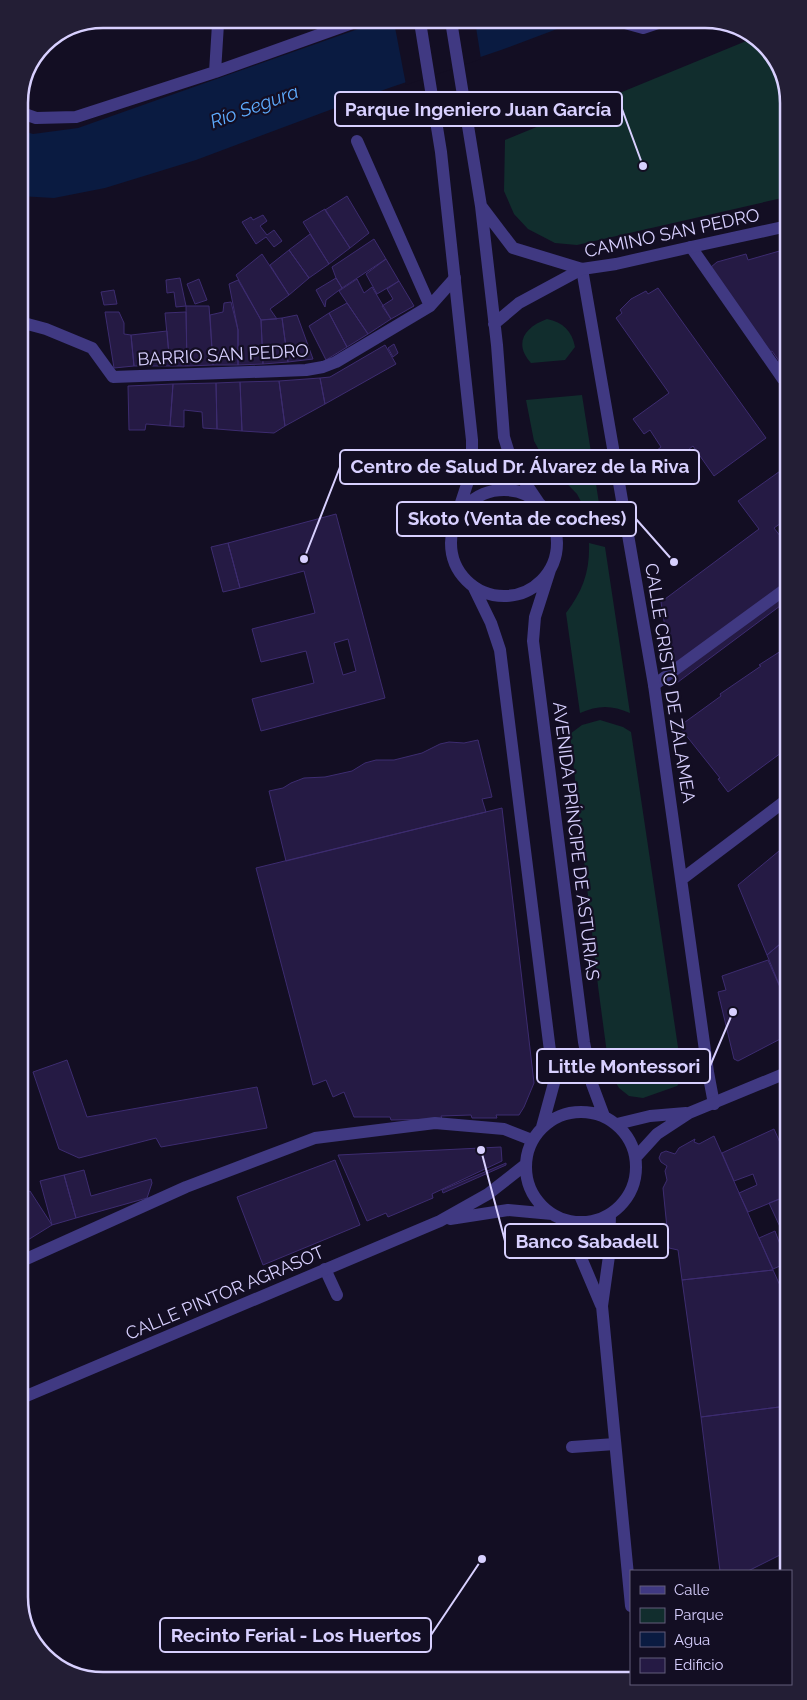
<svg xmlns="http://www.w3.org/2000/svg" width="807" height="1700" font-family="Raleway,sans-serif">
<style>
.green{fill:#112d2d}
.water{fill:#0a1b41}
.pier{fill:#130e23}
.building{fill:#251a44;stroke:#3d2c70;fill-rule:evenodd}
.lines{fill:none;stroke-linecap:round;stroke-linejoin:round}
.service{stroke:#403982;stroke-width:12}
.pedestrian{stroke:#403982;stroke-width:12}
.minor{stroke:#403982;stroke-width:12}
.tertiary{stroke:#403982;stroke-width:12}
.labels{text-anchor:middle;stroke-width:4.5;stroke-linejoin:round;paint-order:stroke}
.street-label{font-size:18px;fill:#d8d0ff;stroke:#130e23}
.water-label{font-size:19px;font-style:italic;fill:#5eacff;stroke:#130e23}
.rim{fill:none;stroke:#d8d0ff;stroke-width:2.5}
.leader{fill:none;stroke:#d8d0ff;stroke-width:2}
.callout-dot{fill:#d8d0ff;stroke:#130e23;stroke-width:2}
.callout{fill:#130e23;stroke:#d8d0ff;stroke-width:2}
.callout-label{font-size:19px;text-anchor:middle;font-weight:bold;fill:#d8d0ff}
</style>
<rect width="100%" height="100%" fill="#130e23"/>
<path class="green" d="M756 37 782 71V198L577 245 555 243 528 229 514 214 504 191 505 140Z
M547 319C563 322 572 331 575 347L565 360 531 363C513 343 525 327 547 319Z
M582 395 601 516H594L587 513 577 494 545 461 534 441 526 400Z
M589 543 605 547 630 713C612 705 598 705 580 713L566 613C583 591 590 571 589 543Z
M600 720 623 727 631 732 682 1074 681 1081 677 1086 643 1098 629 1096 619 1088 612 1076 608 1061 598 986 570 734 582 725Z"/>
<path class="water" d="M581 20 501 50 386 89 196 160 105 188 54 198 19 196V130L33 134 78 128 378 22Z"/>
<path class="pier" d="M475 21 481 59 406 85 394 22Z"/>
<path class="building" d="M347 196 369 233 350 248 325 210Z
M325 209 350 248 329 264 303 222Z
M263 215 267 221 260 226 267 235 274 230 282 241 274 247 266 237 256 244 242 222 251 217 253 220Z
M310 234 329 264 309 278 289 250Z
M374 239 386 259 342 288 336 278 332 267Z
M289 250 309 278 289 295 270 265Z
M783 250V370L778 362 779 361 772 351 770 352 711 267 717 262 746 254 748 260Z
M262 254 289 295 270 309 277 319 261 320 236 275Z
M386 259 399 281 377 294 366 274Z
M180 278 186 306 176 307 174 292 167 293 166 280Z
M336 278 342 288 326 300 325 307 316 290Z
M199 279 207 300 195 304 187 284Z
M357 279 364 293 372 287 391 319 368 334 339 291Z
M238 280 261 320 263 364 238 365V330L229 284Z
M399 281 414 306 391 319 382 306 393 299 387 289Z
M658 288 766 438 714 476 693 446 667 466 656 451 661 447 650 430 644 434 633 419 669 393 616 318 622 313 620 310 631 299 646 291 648 294Z
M114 290 117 304 104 305 101 292Z
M231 302 238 330V365H213L210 315 223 312 224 303Z
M347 303 368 334 347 347 329 313Z
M186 306H209L213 365 187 366Z
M105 312H119L124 323V334L131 335 134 366 114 368Z
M186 312 187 366H170L165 313Z
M329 313 347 347 326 360 309 326Z
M297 315 313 359 288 362 282 318Z
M282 318 288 362 263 364 261 320Z
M167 331 170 366H134L131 335Z
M394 344 398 353 393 357 388 348Z
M385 345 396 364 325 404 320 378 330 377Z
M320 378 325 404 285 426 279 381Z
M279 381 285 426 274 433 242 431 240 382Z
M240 382 242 431 217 429 216 383Z
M216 383 217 429 203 428 202 412 184 410V427L170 426 173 384Z
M173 384 170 426 146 424 145 430H129L128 386Z
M783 469 784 521 774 528 784 541V603L674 685 661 602 759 529 738 501Z
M336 514 385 698 261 731 252 699 314 683 306 651 261 662 252 629 315 613 304 571 240 588 228 543ZM348 639 356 671 343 675 334 643Z
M228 543 240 588 223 592 211 547Z
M784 649 785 750 728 792 718 779 720 778 681 729V725L721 696 720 694 761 666 759 665Z
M478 740 492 797 482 799 486 812 286 861 269 791 283 788 291 783 304 778 325 777 352 771 365 763 376 760H394L422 753 440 744 449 742 464 743Z
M502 808 534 1083 524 1107 519 1115H496L497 1118H472L471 1115 441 1116 442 1119 391 1120 390 1117H354L344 1092 333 1097 326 1080 313 1085 256 868Z
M785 846 786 939 767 955 738 885Z
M786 939V1001L767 955Z
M768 960 786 1001V1036L738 1061 734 1059 718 992 726 990 722 976Z
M67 1060 87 1117 257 1087 267 1128 161 1147 156 1138 79 1158 59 1149 33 1072Z
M774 1129 786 1156 787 1196 748 1212 739 1193 757 1185 753 1174 734 1181 722 1153Z
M714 1136 773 1270 682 1280 678 1250 669 1248 663 1188 667 1180 665 1171 667 1166 661 1162 659 1158 661 1153 666 1151 675 1154 679 1148 695 1139 694 1142 699 1144Z
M501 1147 502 1161 432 1194 433 1198 388 1217 386 1213 367 1221 338 1155Z
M335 1160 360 1225 263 1265 237 1197Z
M506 1163V1165L443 1193 442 1190Z
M84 1170 91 1196 151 1179 152 1183 147 1198 76 1218 64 1175Z
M64 1175 76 1218 52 1225 40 1181Z
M30 1191 52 1225 23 1243V1195Z
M787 1196V1242L769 1203Z
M775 1231 787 1263 773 1269 759 1238Z
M773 1270 787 1301V1406L701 1417 682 1280Z
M787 1406 788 1546 780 1551 782 1554 748 1571H720L701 1417Z"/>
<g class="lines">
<path class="service" d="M614 20 643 28 670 19
M215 72 218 24
M19 112 36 118 76 117 215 72 355 22
M325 1269 337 1295
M572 1447 615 1444"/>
<path class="pedestrian" d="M691 247 783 379
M654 685 784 590"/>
<path class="minor" d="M357 141 430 306
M582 269 654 685 708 1072 714 1104
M20 322 46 329 92 348 113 377 306 370 323 367 336 362 430 306 455 278
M682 879 785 801
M24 1260 186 1187 315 1138 435 1123 504 1129 532 1140"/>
<path class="tertiary" d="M451 21 481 206 497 345 504 437 512 463 539 503
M420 22 441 152 472 440V469L455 521
M481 206 513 248 582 269
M494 324 519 303 582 269 616 264 691 247 783 227
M451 543a53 53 0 1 1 106 0a53 53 0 1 1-106 0Z
M550 570 535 617 533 641 584 1042 592 1084 604 1116
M474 588 491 623 500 650 554 1083 542 1127
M526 1167a55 55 0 1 1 110 0a55 55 0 1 1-110 0Z
M617 1124 650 1116 686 1113
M636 1157 657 1134 689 1113 786 1073
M610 1214 609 1256 602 1306 631 1606
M450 1219 508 1210 552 1214
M565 1220 601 1305
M24 1397 440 1221 488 1194 525 1165"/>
</g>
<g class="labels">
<g class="street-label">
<text transform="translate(672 233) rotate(-12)" y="6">CAMINO SAN PEDRO</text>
<text transform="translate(223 355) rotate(-3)" y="6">BARRIO SAN PEDRO</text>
<text transform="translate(670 683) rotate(81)" y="6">CALLE CRISTO DE ZALAMEA</text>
<text transform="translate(576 841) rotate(83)" y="6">AVENIDA PRÍNCIPE DE ASTURIAS</text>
<text transform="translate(225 1293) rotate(-23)" y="6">CALLE PINTOR AGRASOT</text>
</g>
<g class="water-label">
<text transform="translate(254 106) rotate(-20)" y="7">Río Segura</text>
</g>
</g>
<path d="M0 0H807V1700H0ZM103 28H705A75 75 0 0 1 780 103V1597A75 75 0 0 1 705 1672H103A75 75 0 0 1 28 1597V103A75 75 0 0 1 103 28Z" fill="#231e35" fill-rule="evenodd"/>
<path class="rim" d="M103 28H705A75 75 0 0 1 780 103V1597A75 75 0 0 1 705 1672H103A75 75 0 0 1 28 1597V103A75 75 0 0 1 103 28Z"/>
<path class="leader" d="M643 166L622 109M304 559L340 467M674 562L636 519M733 1012L710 1066M481 1150L505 1241M482 1559L431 1635"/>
<g class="callout-dot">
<circle cx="643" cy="166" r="5"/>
<circle cx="304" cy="559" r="5"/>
<circle cx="674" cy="562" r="5"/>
<circle cx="733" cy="1012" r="5"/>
<circle cx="481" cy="1150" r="5"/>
<circle cx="482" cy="1559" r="5"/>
</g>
<g class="callout">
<rect x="335" y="92" width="287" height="34" rx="5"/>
<rect x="340" y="450" width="359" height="34" rx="5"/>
<rect x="397" y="502" width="239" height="34" rx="5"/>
<rect x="537" y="1049" width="173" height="34" rx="5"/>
<rect x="505" y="1224" width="163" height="34" rx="5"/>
<rect x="160" y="1618" width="271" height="34" rx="5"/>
</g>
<g class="callout-label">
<text x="478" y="116">Parque Ingeniero Juan García</text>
<text x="520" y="473">Centro de Salud Dr. Álvarez de la Riva</text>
<text x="517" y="525">Skoto (Venta de coches)</text>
<text x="624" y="1073">Little Montessori</text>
<text x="587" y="1248">Banco Sabadell</text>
<text x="296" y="1642">Recinto Ferial - Los Huertos</text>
</g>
<rect x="630" y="1570" width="162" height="115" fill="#130e23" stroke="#625c7b"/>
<rect x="640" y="1586" width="25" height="8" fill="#403982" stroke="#625c7b"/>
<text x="674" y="1595" font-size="15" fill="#d8d0ff">Calle</text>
<rect x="640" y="1608" width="25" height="15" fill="#112d2d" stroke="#625c7b"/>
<text x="674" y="1620" font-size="15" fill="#d8d0ff">Parque</text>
<rect x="640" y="1632" width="25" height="15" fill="#0a1b41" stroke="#625c7b"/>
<text x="674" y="1645" font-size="15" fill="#d8d0ff">Agua</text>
<rect x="640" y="1658" width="25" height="15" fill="#251a44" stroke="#625c7b"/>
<text x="674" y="1670" font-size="15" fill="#d8d0ff">Edificio</text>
</svg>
